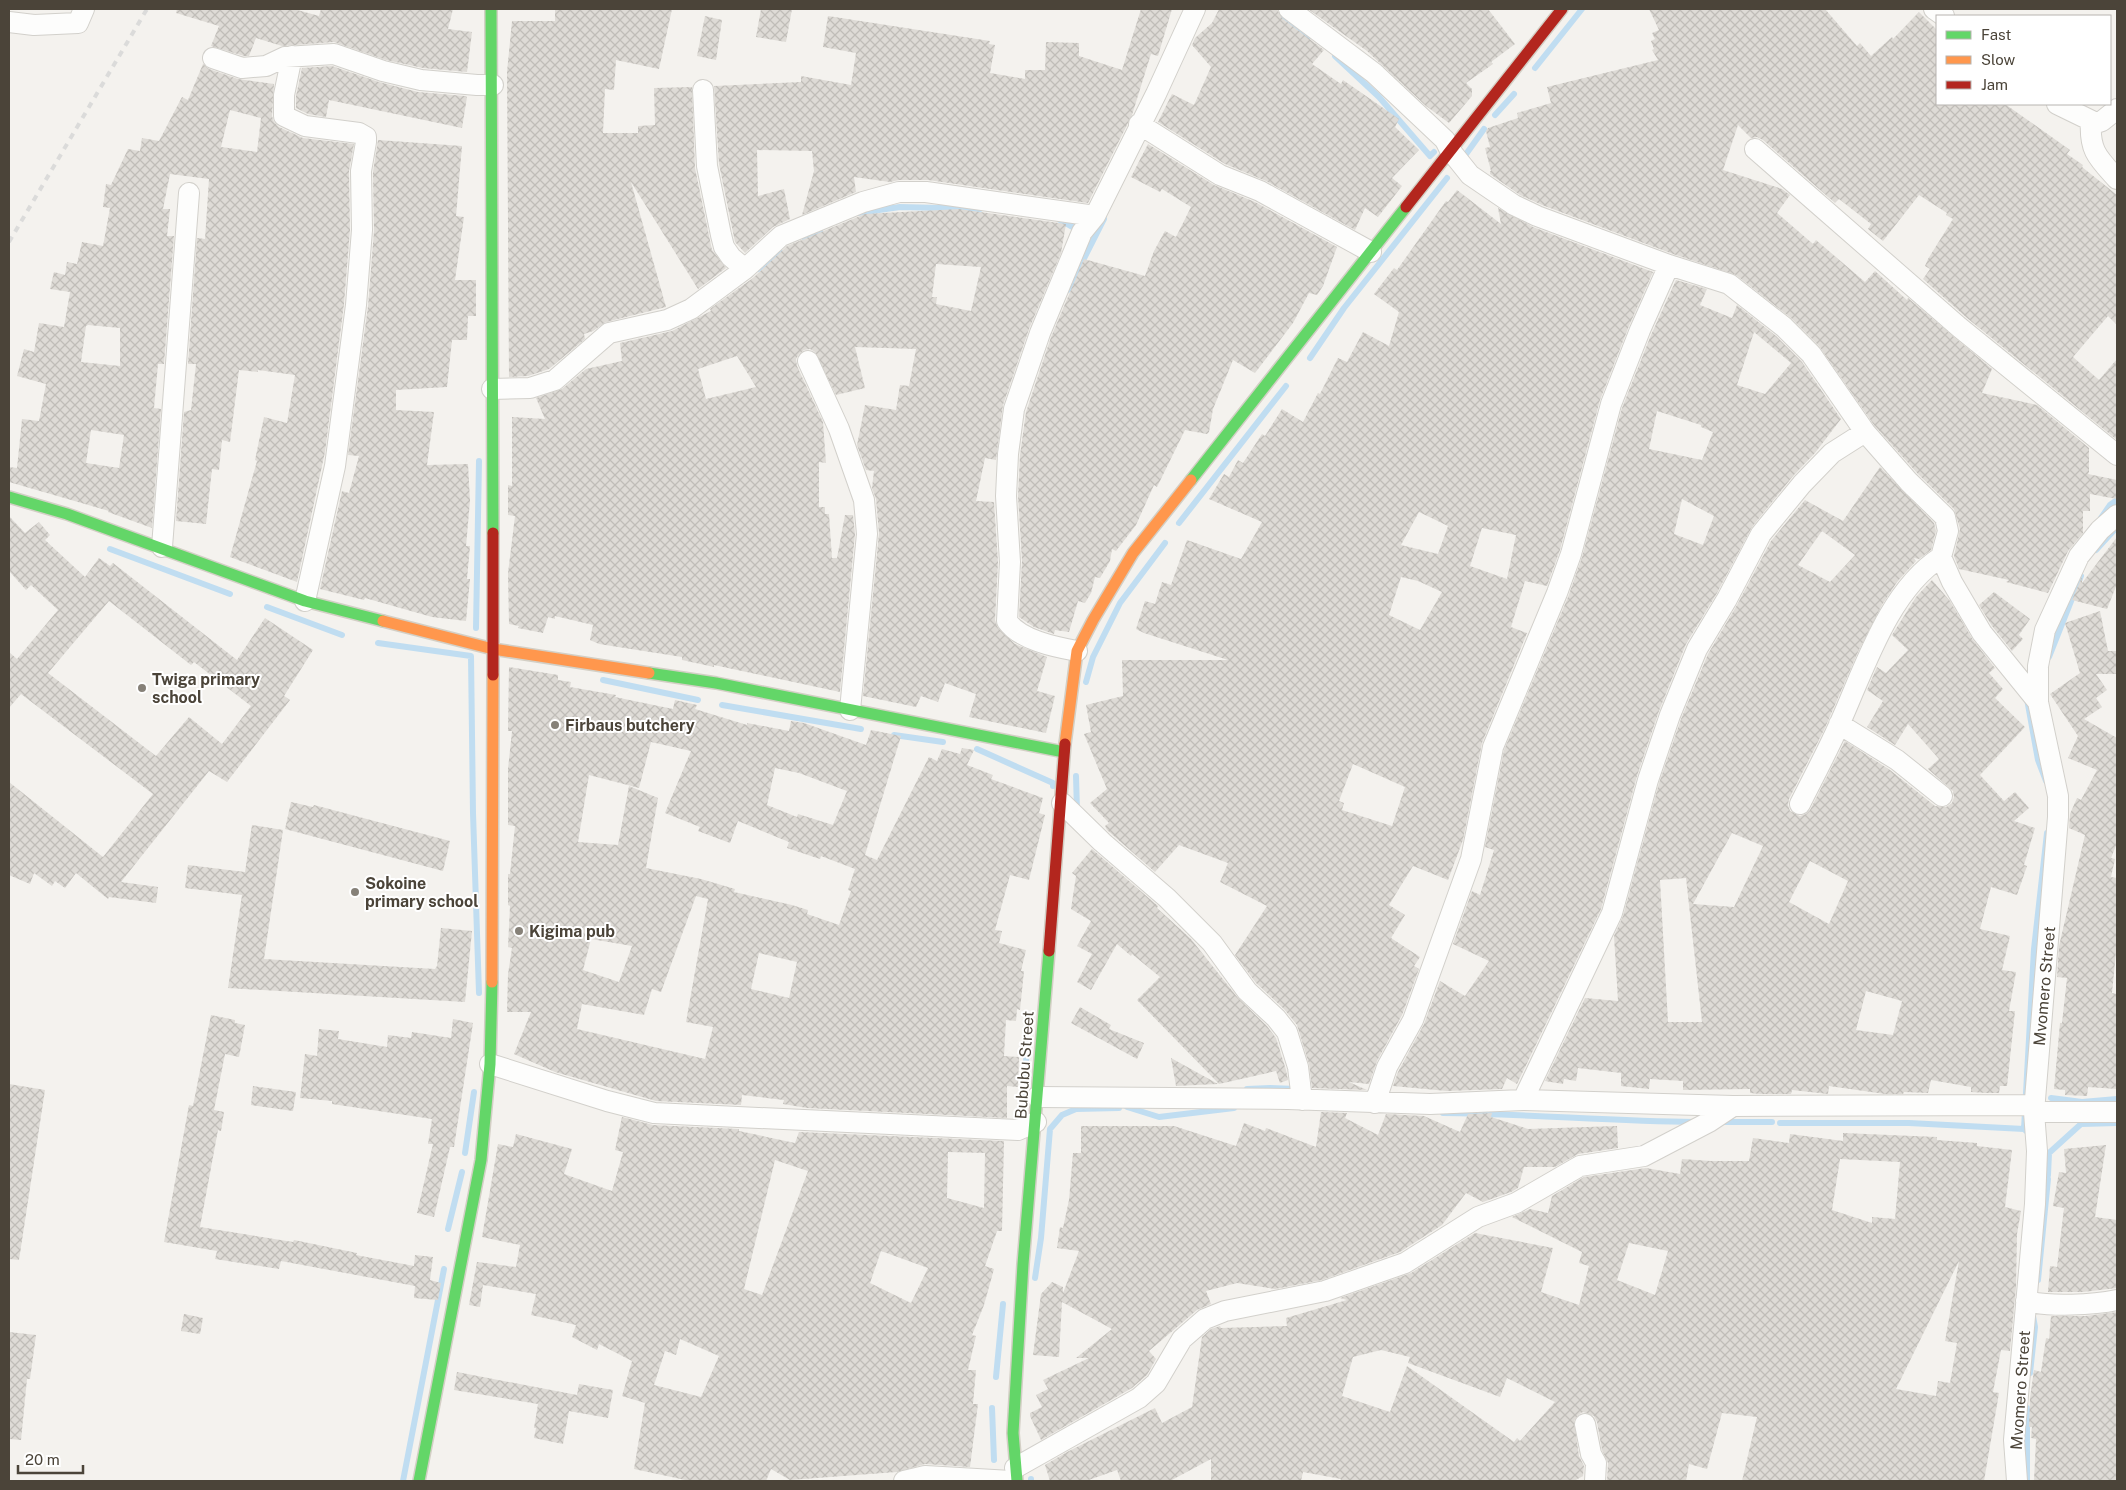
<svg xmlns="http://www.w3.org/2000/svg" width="2126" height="1490" font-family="'Public Sans',sans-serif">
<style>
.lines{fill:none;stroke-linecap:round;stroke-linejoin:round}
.stream{stroke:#c0ddf1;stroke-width:6}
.building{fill:url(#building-cross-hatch);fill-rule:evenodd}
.street-casing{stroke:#d2d0cb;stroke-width:22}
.fast-casing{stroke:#d3cfc5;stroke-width:14}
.slow-casing{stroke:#d3cfc5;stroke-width:14}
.jam-casing{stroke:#d3cfc5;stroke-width:14}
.street{stroke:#fdfdfc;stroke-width:20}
.fast{stroke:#63d668;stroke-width:11}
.slow{stroke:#ff974d;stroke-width:11}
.jam{stroke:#b3261e;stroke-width:11}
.rail{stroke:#dbdbda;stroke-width:4;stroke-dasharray:6 6;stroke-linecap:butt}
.poi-dot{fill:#868178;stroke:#fff;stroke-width:2}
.labels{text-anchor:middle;stroke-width:4;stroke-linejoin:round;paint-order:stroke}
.poi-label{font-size:16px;font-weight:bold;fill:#4b4439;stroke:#fff;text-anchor:start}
.street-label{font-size:16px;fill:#4b4439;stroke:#fff}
</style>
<defs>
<pattern id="building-cross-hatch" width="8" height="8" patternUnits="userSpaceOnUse" patternTransform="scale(1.25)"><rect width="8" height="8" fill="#dedbd6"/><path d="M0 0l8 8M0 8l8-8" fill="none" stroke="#c0bdb8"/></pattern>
</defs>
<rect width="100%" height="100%" fill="#f4f2ee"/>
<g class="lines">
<path class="stream" d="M1266 9 1309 36
M1335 56 1379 97 1430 156 1434 152
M1535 68 1582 9
M1495 115 1514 94
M1464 157 1484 129
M858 213 900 207 980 209
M1060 220 1080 231
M805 240 820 231
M758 269 781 253
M1068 290 1104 219
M1310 358 1344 308 1447 178
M2101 518 2110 505 2117 500
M1179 523 1286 386
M110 549 230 594
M2096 550 2117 527
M267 607 342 635
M476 628 479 461
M378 643 471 656 473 813 479 993
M2049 657 2081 576
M603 680 698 700
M1086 682 1093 657 1120 603 1165 543
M2027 699 2038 760 2046 781
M722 705 861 729
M894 735 943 742
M977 749 1053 783V786
M1076 776 1077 811
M1247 1089 1270 1088 1297 1089
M2051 1098 2082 1102 2117 1099
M1127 1107 1159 1117 1234 1108
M1443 1113C1527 1114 1611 1121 1695 1122
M1720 1122H1772
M1780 1123H1909L2024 1129 2026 1131
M1019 1127 1028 1042
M2024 1129 2034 949 2047 833
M465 1153 474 1092
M2048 1175 2049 1153 2081 1124 2117 1123
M448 1229 462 1172
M1035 1278 1041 1238 1050 1129 1062 1115 1076 1109 1119 1108
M2038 1280 2048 1179 2044 1167
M2030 1373 2035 1327 2033 1316
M996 1377 1003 1304
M992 1408 994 1460
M2027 1408V1481
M1031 1479V1481
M403 1481 444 1269"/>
</g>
<path class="building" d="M177 9H294L319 16 321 9H453L448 29 472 32 467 72 423 68 386 60 334 42 282 46 256 38 249 56H244L211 46 219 26 176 13Z
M555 9H672L659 69 616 60 614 90 605 89 603 133H638V126L655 125 654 88 692 87 695 168 712 250 726 268 698 289 631 182 666 307 606 322 593 331 584 334 585 339 549 369 528 376 509 377 507 72 512 21H555Z
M761 9H792L786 42 756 37Z
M1141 9H1172L1158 56 1151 54 1132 115 1088 203 928 180H899L890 182 854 177 856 192 802 215 814 171 812 151 757 150 758 196 784 189 790 219 773 227 745 253 735 242 719 164 714 86 801 82V76L851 85 856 53 823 47 828 16 990 41 989 44 995 45 990 73 1025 79V70H1045L1046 42 1079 43V56L1122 70Z
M1219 9H1277L1282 18 1324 50 1312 64 1341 84 1343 80 1399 119 1395 127 1419 150 1392 178 1402 186 1378 217 1365 208 1355 230 1266 181 1225 164 1158 122 1172 94 1194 105 1211 67 1192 45 1195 38 1212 23Z
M1308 9H1488L1515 44 1491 62 1493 64 1466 83 1472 89V96L1449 123 1426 106 1367 51Z
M1649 9H1825L1857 46 1860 43 1871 56 1892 37 1893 39 1919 12 1937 30V104H2005L2070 150 2067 154 2083 165 2082 167 2117 195V325L2108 316 2073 357 2099 380 2117 359V440L1967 318 1923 279 1930 269 1925 266 1928 259 1953 219 1946 215 1947 213 1919 195 1883 241 1868 229 1871 224 1839 199 1835 203 1763 140 1757 137 1751 138 1738 125 1723 170 1782 189 1790 195 1777 213 1813 244 1816 240 1865 282 1875 271 1907 300 1908 298 1992 369 1982 393 2037 405 2089 448V472L2088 474 2117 480V499L2090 494V511H2083V533L2068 551 2048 593 2006 582 2009 580 1959 569 1954 556 1960 529 1954 509 1918 474 1874 425 1819 346 1791 318 1736 275 1673 254 1542 205 1520 195 1490 174V171H1491L1485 148 1490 147 1486 131 1488 128 1518 118 1517 113 1551 103 1547 87 1658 60 1652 50 1654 49 1651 41 1655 39 1652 33 1659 30Z
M705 16 722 20 716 60 697 56Z
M203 64 209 69 238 79 274 84 272 116 274 122 279 127 303 138 354 144 349 171 350 230 344 304 325 452 297 582 230 557 257 461 255 460 264 417 287 423 295 375 258 370V372L239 370 230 442 222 440 219 470 212 469 206 524 176 521 184 412 191 410 196 364H188L197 238 205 239 209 179 170 174 163 209H170L167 236H174L164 364H158L154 408 161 409 152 528 108 512 109 511 9 482V467L17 468 22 419 39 421 46 384 17 376 24 349 34 352 39 323 64 327 70 292 50 289 54 272 65 275 67 262 77 264 82 242 103 246 110 208 103 207 106 184 111 185 128 149 140 151 142 138 159 141 182 97 188 100ZM230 110 261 118 257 152 221 147ZM88 325 120 328V366L81 362 86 326ZM91 430 124 435 119 468 86 463Z
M332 66 379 82 418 92 465 96 467 97 462 128 329 100 326 117 308 114 296 108V96L302 68Z
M378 140 462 146 456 216 464 217 455 280H476V316H468L467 340H452L447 387 396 390V410L434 412 427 465 468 464 470 501 466 546H470L467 579H470L466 621 432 617 365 598 364 600 320 589 342 491 349 493 359 456 348 455 368 306 374 231 373 172Z
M1148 144 1214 185 1255 202 1337 247 1323 286 1317 295 1309 293 1293 323 1255 373 1233 360 1213 409 1209 432 1207 434 1185 430 1157 487 1154 485 1136 525 1116 551 1112 549 1110 561 1100 578 1095 577 1091 593 1085 603 1078 601 1069 632 1055 630 1054 634 1034 627 1019 617 1022 561 1018 496 1020 455 1026 412 1051 337 1084 259 1145 276 1154 251 1165 231 1176 237 1191 207 1162 189 1160 192 1131 177Z
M1457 190 1501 224 1498 208 1533 227 1653 272 1629 326 1600 400 1560 550 1547 586 1525 581 1511 627 1527 633 1482 743 1463 840 1448 880 1413 866 1389 905 1405 915 1391 938 1420 957 1414 966 1419 969 1402 1015 1377 1061 1369 1084 1349 1082 1367 1090 1312 1088 1309 1064 1297 1025 1284 1009 1256 983 1235 955 1267 906 1220 882 1228 863 1179 845 1155 872 1107 830 1105 826 1109 823 1090 803 1107 789 1084 734 1091 732 1086 705 1123 696 1122 660H1228L1144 633 1136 629 1145 601 1155 604 1162 582 1171 585 1187 540 1241 559 1262 522 1209 499 1224 474 1229 477 1238 460 1243 463 1262 434 1265 436 1282 409 1303 422 1318 393 1320 394 1338 358 1347 362 1363 332 1389 346 1399 312 1374 294 1394 268 1397 270 1446 201 1448 202ZM1419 512 1448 526 1438 554 1401 545ZM1482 528 1516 535 1507 579 1470 566ZM1401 577 1418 581 1442 592 1420 630 1389 615ZM1353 764 1405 787 1392 826 1342 810 1344 803 1339 801Z
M959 209 1066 224 1061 253 1029 329 1003 405 996 460 985 458 976 501 994 502 998 562 995 620 998 628 1015 644 1047 657 1037 691 1055 696 1046 733 969 717 976 694 945 683 938 702 921 696 916 707 863 696 879 533 876 499 872 488 874 471 866 470 857 445 865 405 896 410 900 385 909 386 916 349 855 347 865 388 836 395 815 352 810 349 804 350 799 354 796 359 797 366 823 422 826 463 819 462V507H825V514H829L832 558H837L845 515H853L855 534 840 692 714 665V667L682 660V657L599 644 590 640 593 625 555 616V619L548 617 543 633 518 628 519 626 509 624 508 573 515 516 508 515V485L512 486V417L545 419 536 398 562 389 586 369 622 361 620 343 672 331 711 311 710 309 753 278 787 246 865 214ZM936 264 981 267 971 311 936 304 937 297H932ZM737 356 756 387 706 399 698 369Z
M1676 280 1707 289 1700 305 1732 318 1737 305 1776 336 1802 362 1841 419 1815 453 1793 476 1752 527 1717 593 1686 644 1659 711 1637 776 1601 909 1517 1084 1507 1078 1502 1089 1447 1091 1393 1086 1398 1072 1424 1024 1440 981 1465 996 1489 961 1453 944 1472 891 1480 895 1494 850 1485 847 1504 750 1568 597 1582 557 1622 408 1651 335ZM1754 332 1791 363 1765 394 1737 385ZM1657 411 1701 425V427L1713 432 1702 460 1649 449ZM1682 499 1714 516 1703 545 1674 534Z
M1880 467 1934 523 1936 531 1931 550 1919 559 1914 558 1916 561 1897 582 1882 605 1858 652 1824 730 1789 799 1788 805 1790 811 1800 816 1806 814 1810 810 1845 741 1890 770 1935 806 1946 807 1952 803 1954 797 1953 791 1928 769 1939 759 1908 724 1895 745 1867 727 1883 701 1867 690 1877 667 1886 673 1908 650 1892 635 1916 597 1932 580 1950 601 1973 640 1995 668 1989 673 2003 689 1995 698 2025 727 1980 775 2004 801 2015 792 2029 808 2014 821 2035 828 2024 865 2027 866 2017 895 1991 887 1980 929 2010 936 2002 970 2016 972 2009 1011H2015L2007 1086H2000L1999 1093H1986L1971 1092V1087L1931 1080 1928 1093 1904 1092 1903 1094H1885L1829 1086 1828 1094 1792 1090 1791 1094H1760L1750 1093V1089L1683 1090V1081L1650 1079 1649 1089 1621 1086V1073L1578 1068 1576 1081 1564 1079 1563 1084 1545 1081 1585 998 1618 1001 1614 936 1623 916 1659 783 1681 719 1708 654 1737 605 1771 541 1805 500 1843 521ZM1822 531 1855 555 1830 582 1798 565ZM1732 833 1763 846 1734 907 1693 904ZM1810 861 1848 881 1829 924 1789 902ZM1686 878 1702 1022H1668L1660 880ZM1866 991 1902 1001 1893 1035 1856 1030Z
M9 516 25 533 39 522 50 535 45 540 85 577 99 558 110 566 113 563 237 660 265 618 313 650 284 696 290 700 227 782 209 771 121 882 158 887 156 903 109 897 108 899 76 873 65 888 55 881 52 886 34 873 30 884 9 875V782L103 857 153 794 21 694 9 708V652L17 659 58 610 31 585 26 590 9 571ZM109 601 191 665 194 662 251 706 222 744 189 717 156 756 48 673Z
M2117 537V584L2107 609 2072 600 2082 577V583Z
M1994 592 2030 619 2019 635 2023 639 2012 651 1992 626 1979 605Z
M2100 611 2108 651H2117V674H2096L2107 690 2096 698 2102 707 2084 719 2117 738V843L2111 858 2115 859 2111 877 2117 878V952H2116L2112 993 2117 994V1089L2088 1087 2087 1096 2065 1095V1090L2054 1089 2060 1023H2062L2067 978 2057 977 2059 946 2085 835 2069 828 2070 814 2077 798 2081 800 2097 770 2068 758 2078 736 2050 694 2080 673 2065 623Z
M509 667 558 675V680L571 682 570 687 616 695 615 697 673 709 675 700 697 705 695 709 747 725V723L789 731 791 721 804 723 866 745 871 730 901 736 865 855 877 860 929 757 937 761 942 749 960 754 962 748 974 750 967 765 993 775 991 779 1043 798 1039 813 1045 815 1029 880 1010 875 995 930 1002 931 999 943 1026 950 1021 971H1024L1020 1010 1017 1009 1016 1021 1006 1020 1004 1056 1019 1057 1018 1087 1007 1086V1118L807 1108 783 1104 784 1100 742 1095 741 1105 656 1101 555 1072 514 1054 531 1012H507L508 974 512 948 508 947 510 906 508 905V874H510L515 826 508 825V769L512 731H508ZM651 742 691 751 665 813 700 827 698 831 730 843 738 821 789 842 787 848 820 859 821 856 855 869 848 890 851 891 839 925 807 914 808 910 792 905 734 892 735 889 701 879 646 868 658 798 629 786 618 845 578 842 589 775 639 788ZM775 768 799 773 847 791 833 825 798 814 797 817 767 805ZM696 896 708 899 686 1022 713 1027 705 1059 577 1029 582 1004 644 1015 652 989 661 992ZM591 939 632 946 619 982 583 970ZM759 953 797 962 789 998 751 989Z
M291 802 313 807 314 805 450 841 443 871 285 829Z
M252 825 283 830 264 959 435 969 437 966 441 928 472 931 465 1002 228 988 242 895 185 888 188 865 245 872Z
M1092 849 1158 906 1157 908 1191 939 1238 998 1267 1026 1276 1038 1286 1070 1288 1080 1280 1083 1276 1071 1219 1084 1137 1000 1160 977 1132 954 1131 956 1117 944 1091 990 1077 982 1092 954 1077 946 1091 921 1071 909 1076 876 1072 873Z
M1080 1007 1111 1025 1109 1029 1144 1043 1137 1059 1071 1023Z
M211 1015 235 1020V1023L245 1025 239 1057 225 1054 214 1110 224 1112 221 1131 218 1130 200 1227 293 1242 294 1240 357 1253 356 1255 414 1266 415 1255 433 1257 430 1280 441 1283 438 1300 414 1298 415 1286 281 1261 279 1269 215 1259 217 1251 164 1242 189 1105 193 1106Z
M453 1019 473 1023 454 1147H450L434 1217 417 1213 433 1144H428L432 1119 332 1104V1101L300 1098 305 1054 317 1056 319 1029 339 1031 338 1039 387 1047 388 1035 411 1038 412 1032 451 1038Z
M1171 1058 1218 1084 1176 1086Z
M9 1084 45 1090 19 1260 9 1259Z
M253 1086 296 1092 293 1111 251 1105Z
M1321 1112 1347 1113 1345 1118 1378 1135 1386 1114 1424 1116 1460 1132 1468 1114 1492 1113 1491 1117 1528 1129 1617 1126 1618 1148 1578 1154 1555 1167H1524L1518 1188 1511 1192 1483 1202 1466 1193 1442 1225 1400 1252 1322 1280 1275 1289 1237 1283 1206 1291 1211 1304 1197 1310 1149 1351 1156 1359 1147 1375 1132 1388 1041 1440 1030 1416V1413L1042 1407 1036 1395 1048 1389 1043 1380 1089 1358H1076L1112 1329 1062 1302 1059 1357 1033 1355 1041 1294 1052 1282 1063 1287V1293L1079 1251 1057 1248 1060 1227 1063 1228 1069 1200 1073 1153H1081V1126H1174L1236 1146 1244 1123 1265 1131 1266 1128 1316 1147Z
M622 1117 653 1125 739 1129V1131L795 1143 799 1132 1004 1141 1002 1231H997L985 1266 994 1269 984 1305 972 1335 976 1336 968 1370H976L973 1404H978L970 1467 925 1464 897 1472 790 1480 771 1469 766 1481H690L634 1469 645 1403 622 1396 632 1361 599 1344 597 1350 572 1337 576 1325 531 1315 536 1294 483 1285 480 1307 469 1305 477 1262 516 1267 520 1245 482 1237 498 1144 513 1147 516 1134 572 1149 564 1174 612 1191 623 1152 615 1150ZM948 1152 985 1153 984 1208 947 1198ZM775 1160 808 1171 762 1295 744 1289ZM881 1251 928 1268 911 1303 870 1283ZM680 1339 719 1356 701 1397 654 1385 665 1351 676 1355Z
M1843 1133 1937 1137V1140L1977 1143V1146L2012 1150 2005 1207 2021 1211 2017 1234 2016 1287 2010 1351 2001 1350 1993 1392 1999 1393 1984 1481H1742L1757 1417 1722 1413 1707 1469 1689 1464 1686 1481H1607L1608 1463 1602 1450 1597 1422 1594 1416 1583 1412 1578 1415 1574 1421 1579 1456 1584 1466 1583 1476 1574 1481H1340L1341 1479 1303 1472 1301 1481H1211V1459L1170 1481H1121L1117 1470 1086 1481H1050L1045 1465 1067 1452 1155 1408 1162 1423 1192 1407 1202 1337 1211 1329 1220 1326 1221 1328 1287 1326 1286 1318 1347 1300 1340 1298 1411 1273 1475 1233 1553 1248 1541 1292 1579 1305 1589 1266 1579 1263 1582 1252 1512 1217 1530 1209 1548 1213 1552 1196 1584 1177 1646 1168 1680 1174 1682 1159 1711 1161H1749L1753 1138 1789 1143 1790 1134 1843 1141ZM1840 1159 1900 1162 1895 1219 1872 1217V1223L1832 1210ZM1629 1243 1668 1251 1655 1295 1617 1280ZM1959 1261 1945 1341 1957 1343 1950 1383 1938 1381 1936 1396 1896 1389ZM1381 1350 1410 1357 1408 1363 1500 1397 1507 1378 1555 1402 1520 1441 1517 1438 1514 1442 1407 1366 1390 1412 1342 1396 1353 1357Z
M2106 1145 2095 1217 2117 1220V1288L2083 1292H2048L2050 1266 2057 1267 2064 1208 2053 1206 2059 1172 2066 1173 2064 1149Z
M2117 1312V1481H2034L2036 1439 2031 1438 2032 1427H2029L2030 1398 2034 1370 2041 1372 2046 1338 2049 1339 2051 1316H2085Z
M184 1314 203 1318 200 1334 181 1331Z
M9 1332 36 1335 30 1379H27L21 1440 9 1439Z
M457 1372 577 1395 579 1384 613 1390 608 1418 569 1411 563 1444 534 1438 536 1428H534L538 1404 454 1390Z"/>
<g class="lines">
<defs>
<path id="street" d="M1289 9 1374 73 1445 140 1450 150 1470 175 1514 205 1537 216 1669 265 1729 284 1784 327 1811 354 1865 432 1909 482 1945 517 1948 531 1941 557 1952 582 1982 633 2038 702
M1934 9 1944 16
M9 22 34 25 78 23 84 9
M292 56 284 95V116L305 126 359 133 366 137V142L361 171 362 230 356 305 335 466 305 601
M213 58 242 68 266 66 285 57 334 54 383 71 421 80 477 85H493
M703 90 707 166 721 235 724 247 731 257 745 269
M2057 104 2096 123 2102 121 2117 109
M2091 121C2089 151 2098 158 2117 179
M1139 124 1220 175 1260 191 1371 252
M1755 149 1959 327 2117 455
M808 361 839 429 864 500 867 534 850 710
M492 389 530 388 555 380 609 333 667 320 691 309 745 269 781 236 863 202 899 192H926L1095 216
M162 547 189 193
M1077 651C1055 647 1020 640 1007 621L1010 562 1006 496 1008 454 1014 409 1040 333 1082 232 1095 216 1156 94 1195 9
M1839 724 1897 760 1942 796
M1062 803 1102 842 1167 898 1212 943 1247 991 1276 1018 1287 1032 1298 1067 1302 1100
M1800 804C1813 778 1827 752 1839 725 1864 670 1888 591 1941 557
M490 1064 607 1101 654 1113 1018 1130 1036 1122
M1037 1097 1288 1099 1430 1104 1523 1100 1733 1106 2034 1105
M1523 1100 1612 913 1648 780 1670 715 1697 649 1727 599 1761 534 1802 484 1832 453 1865 432
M1375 1103 1387 1067 1413 1020 1471 859 1493 747 1557 593 1571 554 1611 404 1640 330 1669 265
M2034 1112H2117
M2026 1301C2050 1307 2093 1305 2117 1300
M1585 1424 1591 1454 1596 1463 1595 1481
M1015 1468 1139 1398 1156 1383 1182 1339 1205 1319 1225 1311 1325 1291 1405 1263 1478 1217 1516 1203 1580 1166 1644 1156 1709 1122 1733 1106
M904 1481 925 1476 1011 1481
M2017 1481 2014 1440 2035 1204 2037 1151 2034 1112 2058 817V796L2038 702V666L2045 630 2079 556 2100 530 2117 515"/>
<path id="fast" d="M491 9 493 533
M1191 480 1406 207
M9 497 67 514 305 601 383 621
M649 673 716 683 1064 752
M419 1481 481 1160 490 1064 492 982
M1017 1481 1013 1433 1023 1264 1049 951"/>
<path id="slow" d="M383 621 493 649 649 673
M1065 744 1077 651 1093 620 1133 553 1191 480
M492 982 493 675"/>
<path id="jam" d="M1406 207 1562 9
M493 533V675
M1049 951 1065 744"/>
</defs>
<use href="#street" class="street-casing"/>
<use href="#fast" class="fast-casing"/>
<use href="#slow" class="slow-casing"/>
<use href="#jam" class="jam-casing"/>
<use href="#street" class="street"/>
<use href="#fast" class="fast"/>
<use href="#slow" class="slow"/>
<use href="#jam" class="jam"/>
<path class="rail" d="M9 242 147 9"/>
</g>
<g class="poi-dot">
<circle cx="142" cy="688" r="5"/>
<circle cx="555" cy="725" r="5"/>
<circle cx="355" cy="892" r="5"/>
<circle cx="519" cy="931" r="5"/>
</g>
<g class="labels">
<g class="poi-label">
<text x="152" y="685">Twiga primary<tspan x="152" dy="18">school</tspan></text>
<text x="565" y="731">Firbaus butchery</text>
<text x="365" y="889">Sokoine<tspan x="365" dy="18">primary school</tspan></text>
<text x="529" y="937">Kigima pub</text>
</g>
<g class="street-label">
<text transform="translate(2044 986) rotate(-85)" y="6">Mvomero Street</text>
<text transform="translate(1024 1065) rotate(-86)" y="6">Bububu Street</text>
<text transform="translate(2020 1390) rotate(-86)" y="6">Mvomero Street</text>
</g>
</g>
<rect width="2126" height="1490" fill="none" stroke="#4b4439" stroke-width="20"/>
<rect x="1936" y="15" width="175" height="90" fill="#ffffff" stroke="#b7b4b0"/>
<rect x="1946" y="31" width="25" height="8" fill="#63d668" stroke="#b7b4b0"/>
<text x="1981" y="40" font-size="15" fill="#4b4439">Fast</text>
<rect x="1946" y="56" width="25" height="8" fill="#ff974d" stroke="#b7b4b0"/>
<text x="1981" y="65" font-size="15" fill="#4b4439">Slow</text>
<rect x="1946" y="81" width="25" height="8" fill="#b3261e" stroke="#b7b4b0"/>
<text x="1981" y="90" font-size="15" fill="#4b4439">Jam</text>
<path d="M18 1465v8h65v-8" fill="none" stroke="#4b4439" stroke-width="2.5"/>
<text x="25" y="1465" font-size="15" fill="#4b4439" stroke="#ffffff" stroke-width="4" paint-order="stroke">20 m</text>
</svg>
